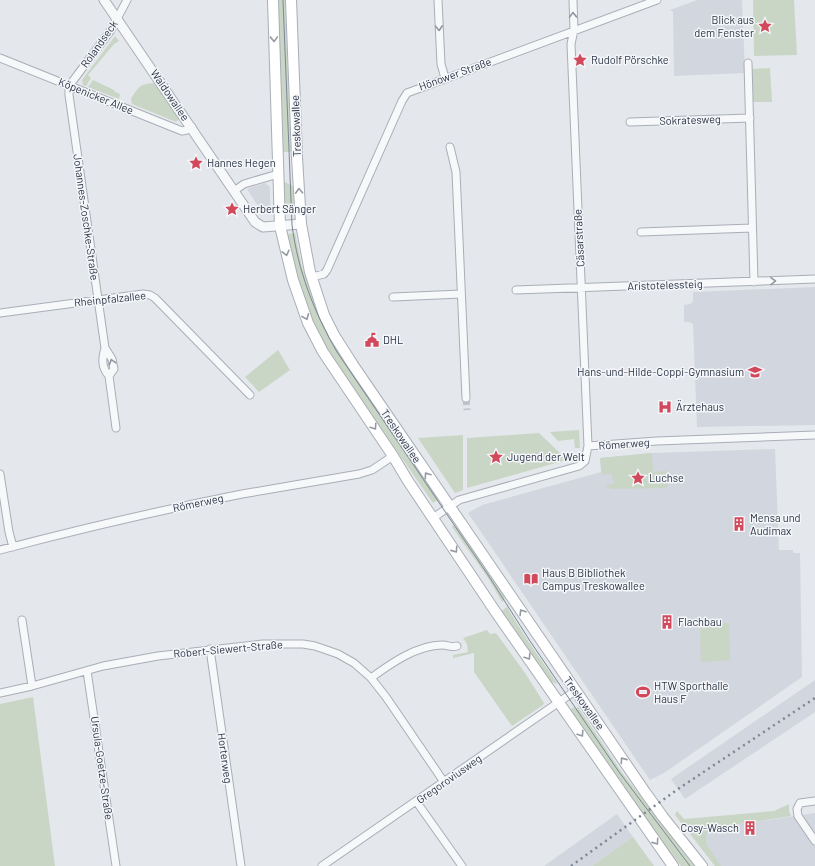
<svg xmlns="http://www.w3.org/2000/svg" width="815" height="866" font-family="Barlow,sans-serif">
<style>
.built{fill:#d2d6de}
.green{fill:#c9d6c5}
.lines{fill:none;stroke-linecap:round;stroke-linejoin:round}
.minor-tunnel{stroke:#bfc3cb;stroke-width:7;stroke-dasharray:7 3.5;stroke-linecap:butt}
.minor-casing{stroke:#a9aeb7;stroke-width:9}
.tertiary-casing{stroke:#a9aeb7;stroke-width:11}
.secondary-casing{stroke:#a9aeb7;stroke-width:12}
.minor{stroke:#f7f8fa;stroke-width:7}
.tertiary{stroke:#f7f8fa;stroke-width:9}
.secondary{stroke:#fff;stroke-width:10}
.tram{stroke:#7d8696;stroke-width:1}
.rail{stroke:#7d8696;stroke-width:2.5;stroke-dasharray:2 4;stroke-linecap:butt}
.oneway{stroke:#9196a0}
.oneway2{stroke:#959aa2}
.labels{text-anchor:middle;stroke-width:3;stroke-linejoin:round;paint-order:stroke}
.poi-label{font-size:11px;fill:#2b3445;stroke:#f4f6f9;text-anchor:start}
.street-label{font-size:11px;fill:#2b3445;stroke:#f4f6f9}
</style>
<rect width="100%" height="100%" fill="#e4e7ec"/>
<path class="built" d="M697 0H742L745 73 674 76 673 12 670 10Z
M265 183 270 187V208L260 209 247 189Z
M815 287V425L697 427 693 324 689 322H684V305L690 304 693 301V292Z
M775 449 779 550H793V553H800L802 677 664 773 650 780 468 513 482 505 601 472 600 458 652 453Z
M815 680V712L685 799 671 779Z
M815 813V866H715L707 845 706 834 713 828Z
M617 814 633 837 592 866H544Z"/>
<path class="green" d="M278 0H285L291 152H283Z
M753 0H794L797 55 754 56Z
M115 36 119 41 116 43H115L88 75 91 78 86 86 83 85 82 80Z
M770 68 772 102H753L752 69Z
M93 80 114 90 115 92 120 94 119 99 88 87Z
M153 83 156 85 179 119 176 122 132 104 131 99C138 88 139 84 153 83Z
M283 181 293 186 294 205H284Z
M295 233 302 267 320 316 439 499 433 503 341 371 321 339 312 321 297 279 287 239V234Z
M278 350 290 370 259 392 245 377Z
M579 430 580 448H575L574 439 558 441 550 432Z
M539 433 562 455 563 461 467 488V438Z
M463 435V490L455 493 418 438Z
M652 453 653 472 667 471 668 486 664 488 612 489 605 486 614 483 611 473 602 475 600 458Z
M454 525 456 528 458 526 507 596 504 597 505 600 502 602 488 578 452 527Z
M507 607 526 638 557 683 555 684 554 682 551 684 500 612Z
M700 623H729L730 660 701 662Z
M487 630 490 634 496 633 525 673 544 703 543 705 512 726 474 672V653L453 658V655L468 652 467 644 463 638Z
M33 697 55 866H0V704Z
M574 707 575 709 578 707 623 774 696 866H681L639 810 570 710Z
M789 804V811L791 816 713 828 706 834 707 845 721 866H715L675 815 677 811 684 819 774 811Z
M633 837 654 866H592Z"/>
<g class="lines">
<path class="minor-tunnel" d="M466 398 467 410"/>
<defs>
<path id="minor" d="M438 0 441 64 445 78
M0 58 182 131 187 130 192 127
M748 63 754 282
M69 86V95L105 348C102 359 101 367 109 376L116 428
M69 86 111 30 127 0
M630 122 750 118
M450 147 456 172 466 398
M234 191 244 184 278 174
M641 232 752 228
M312 277 324 274 327 270 402 101 407 93 657 0
M516 290 815 279
M393 297 461 294
M0 313 143 294 150 295 155 298 250 395
M105 348 112 359 114 369 109 376
M588 446 657 441 815 435
M0 474 9 532 13 547
M433 518 459 500 579 466 585 461 588 446 571 44 574 30 573 0
M0 550C80 529 161 510 242 494 281 487 320 481 359 474L372 470 393 456
M22 620 32 686
M210 649 241 866
M87 671 116 866
M371 678C390 664 417 645 442 645 449 645 449 648 457 646
M0 693 32 686 103 666 158 656 263 644H303L315 646 338 654 354 663 371 678 386 697 444 782
M416 801 462 866
M815 801 800 803 797 809 798 816 815 841
M322 866 575 691"/>
<path id="tertiary" d="M104 0 255 222 263 227 301 224"/>
<path id="secondary" d="M273 0 280 226 293 280 308 323 323 352 393 456 408 481 495 611 673 866
M291 0 297 157 301 224 310 272 324 315 334 335 353 365 645 792 663 817 702 866"/>
</defs>
<use href="#minor" class="minor-casing"/>
<use href="#tertiary" class="tertiary-casing"/>
<use href="#secondary" class="secondary-casing"/>
<use href="#minor" class="minor"/>
<use href="#tertiary" class="tertiary"/>
<use href="#secondary" class="secondary"/>
<path class="tram" d="M283 0 292 225C298 271 314 312 337 352L488 575 530 641 619 772 690 866"/>
<path class="rail" d="M571 866 678 789 815 698"/>
</g>
<defs><path id="oneway-chevron" d="M-2-3.5L2.5 0L-2 3.5" fill="none" stroke-width="1.6" stroke-linecap="round" stroke-linejoin="round"/></defs>
<g class="oneway">
<use href="#oneway-chevron" transform="translate(573 15) rotate(-92)"/>
<use href="#oneway-chevron" transform="translate(439 28) rotate(87)"/>
<use href="#oneway-chevron" transform="translate(773 281) rotate(-2)"/>
<use href="#oneway-chevron" transform="translate(112 362) rotate(-107)"/>
</g>
<g class="oneway2">
<use href="#oneway-chevron" transform="translate(274 39) rotate(88)"/>
<use href="#oneway-chevron" transform="translate(299 191) rotate(-93)"/>
<use href="#oneway-chevron" transform="translate(286 253) rotate(76)"/>
<use href="#oneway-chevron" transform="translate(306 317) rotate(68)"/>
<use href="#oneway-chevron" transform="translate(374 427) rotate(56)"/>
<use href="#oneway-chevron" transform="translate(427 475) rotate(-124)"/>
<use href="#oneway-chevron" transform="translate(455 550) rotate(55)"/>
<use href="#oneway-chevron" transform="translate(522 612) rotate(-122)"/>
<use href="#oneway-chevron" transform="translate(528 657) rotate(56)"/>
<use href="#oneway-chevron" transform="translate(581 734) rotate(56)"/>
<use href="#oneway-chevron" transform="translate(623 760) rotate(-125)"/>
<use href="#oneway-chevron" transform="translate(656 842) rotate(55)"/>
</g>
<defs>
<symbol id="sight-bare" viewBox="-9 -9 18 18"><path d="M0-6L1.8-2.2L6-1.7L2.9 1.2L3.7 5.4L0 3.3L-3.7 5.4L-2.9 1.2L-6-1.7L-1.8-2.2Z" fill="#d1495b" stroke="#f4f6f9" stroke-width="2.5" paint-order="stroke"/></symbol>
<symbol id="civic-bare" viewBox="-9 -9 18 18"><path d="M-.6-6.5H3V-4.5H.6V-3L4-1V1h2V6H-6V1h2V-1L-.6-3ZM-1.2 2.5V6h2.4V2.5Z" fill="#d1495b" stroke="#f4f6f9" stroke-width="2.5" paint-order="stroke"/></symbol>
<symbol id="school-bare" viewBox="-9 -9 18 18"><path d="M0-5L7-2L0 1L-7-2ZM-4 1L0 2.5L4 1V4Q0 6-4 4Z" fill="#d1495b" stroke="#f4f6f9" stroke-width="2.5" paint-order="stroke"/></symbol>
<symbol id="hospital-bare" viewBox="-9 -9 18 18"><path d="M-5-5h3v3.5h4V-5h3V5h-3V1.5h-4V5h-3Z" fill="#d1495b" stroke="#f4f6f9" stroke-width="2.5" paint-order="stroke"/></symbol>
<symbol id="building-bare" viewBox="-9 -9 18 18"><path d="M-4-6H4V6H1V3H-1V6H-4ZM-2.5-4.3h1.7v1.8h-1.7ZM.8-4.3h1.7v1.8H.8ZM-2.5-1h1.7V.8h-1.7ZM.8-1h1.7V.8H.8Z" fill="#d1495b" stroke="#f4f6f9" stroke-width="2.5" paint-order="stroke"/></symbol>
<symbol id="library-bare" viewBox="-9 -9 18 18"><path d="M-6-4Q-3-5.5-.7-3.5V5Q-3 3-6 4ZM6-4Q3-5.5 .7-3.5V5Q3 3 6 4Z" fill="#d1495b" stroke="#f4f6f9" stroke-width="2.5" paint-order="stroke"/></symbol>
<symbol id="stadium-bare" viewBox="-9 -9 18 18"><path d="M0-5a6.5 5 0 1 0 0 10a6.5 5 0 1 0 0-10ZM-3.5-1.8h7v3.6h-7Z" fill="#d1495b" stroke="#f4f6f9" stroke-width="2.5" paint-order="stroke"/></symbol>
</defs>
<g fill-rule="evenodd">
<use href="#sight-bare" x="755" y="16" width="20" height="20"/>
<use href="#sight-bare" x="570" y="50" width="20" height="20"/>
<use href="#sight-bare" x="186" y="153" width="20" height="20"/>
<use href="#sight-bare" x="222" y="199" width="20" height="20"/>
<use href="#civic-bare" x="362" y="330" width="20" height="20"/>
<use href="#school-bare" x="745" y="362" width="20" height="20"/>
<use href="#hospital-bare" x="655" y="397" width="20" height="20"/>
<use href="#sight-bare" x="486" y="447" width="20" height="20"/>
<use href="#sight-bare" x="628" y="468" width="20" height="20"/>
<use href="#building-bare" x="729" y="514" width="20" height="20"/>
<use href="#library-bare" x="521" y="569" width="20" height="20"/>
<use href="#building-bare" x="657" y="612" width="20" height="20"/>
<use href="#stadium-bare" x="633" y="682" width="20" height="20"/>
<use href="#building-bare" x="740" y="818" width="20" height="20"/>
</g>
<g class="labels">
<g class="poi-label">
<text x="754" y="24" text-anchor="end">Blick aus<tspan x="754" dy="13">dem Fenster</tspan></text>
<text x="591" y="64">Rudolf Pörschke</text>
<text x="207" y="167">Hannes Hegen</text>
<text x="243" y="213">Herbert Sänger</text>
<text x="383" y="344">DHL</text>
<text x="744" y="376" text-anchor="end">Hans-und-Hilde-Coppi-Gymnasium</text>
<text x="676" y="411">Ärztehaus</text>
<text x="507" y="461">Jugend der Welt</text>
<text x="649" y="482">Luchse</text>
<text x="750" y="522">Mensa und<tspan x="750" dy="13">Audimax</tspan></text>
<text x="542" y="577">Haus B Bibliothek<tspan x="542" dy="13">Campus Treskowallee</tspan></text>
<text x="678" y="626">Flachbau</text>
<text x="654" y="690">HTW Sporthalle<tspan x="654" dy="13">Haus F</tspan></text>
<text x="739" y="832" text-anchor="end">Cosy-Wasch</text>
</g>
<g class="street-label">
<text transform="translate(99 44) rotate(-55)" y="4">Rolandseck</text>
<text transform="translate(455 74) rotate(-20)" y="4">Hönower Straße</text>
<text transform="translate(170 95) rotate(56)" y="4">Waldowallee</text>
<text transform="translate(96 96) rotate(22)" y="4">Köpenicker Allee</text>
<text transform="translate(690 120) rotate(-2)" y="4">Sokratesweg</text>
<text transform="translate(296 126) rotate(-92)" y="4">Treskowallee</text>
<text transform="translate(86 217) rotate(82)" y="4">Johannes-Zoschke-Straße</text>
<text transform="translate(579 238) rotate(-93)" y="4">Cäsarstraße</text>
<text transform="translate(665 285) rotate(-2)" y="4">Aristotelessteig</text>
<text transform="translate(110 299) rotate(-6)" y="4">Rheinpfalzallee</text>
<text transform="translate(401 436) rotate(56)" y="4">Treskowallee</text>
<text transform="translate(624 444) rotate(-4)" y="4">Römerweg</text>
<text transform="translate(198 503) rotate(-12)" y="4">Römerweg</text>
<text transform="translate(228 649) rotate(-5)" y="4">Robert-Siewert-Straße</text>
<text transform="translate(584 703) rotate(55)" y="4">Treskowallee</text>
<text transform="translate(225 758) rotate(82)" y="4">Horterweg</text>
<text transform="translate(102 768) rotate(82)" y="4">Ursula-Goetze-Straße</text>
<text transform="translate(449 779) rotate(-35)" y="4">Gregoroviusweg</text>
</g>
</g>
</svg>
